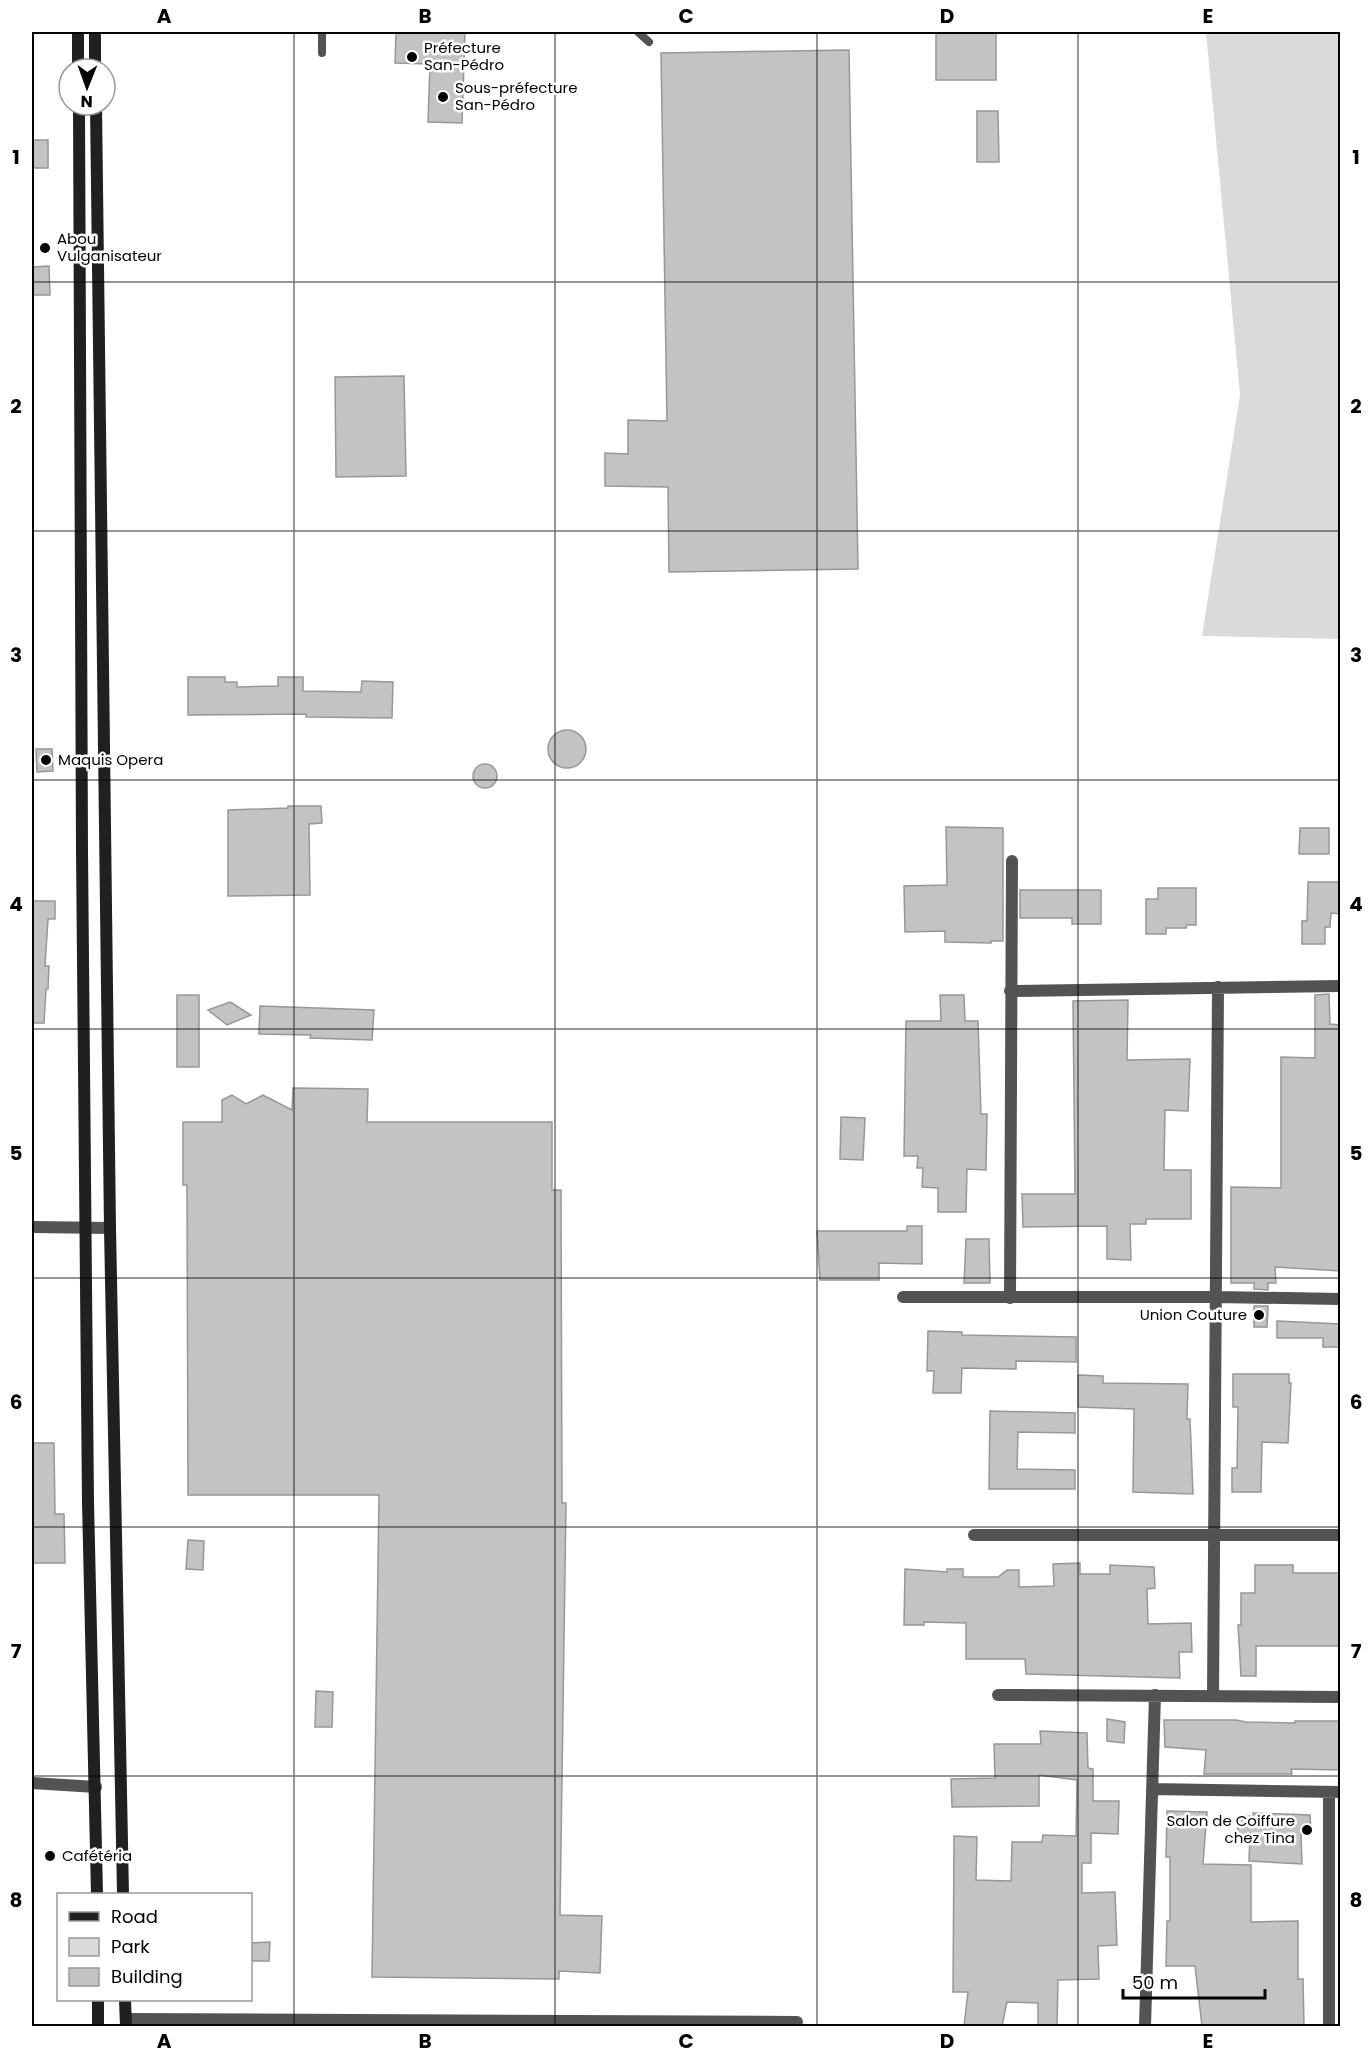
<svg xmlns="http://www.w3.org/2000/svg" width="1372" height="2058" font-family="Poppins,sans-serif">
<style>
.green{fill:#dadada}
.building{fill:#c3c3c3;stroke:#979797;stroke-width:1.5}
.lines{fill:none;stroke-linecap:round;stroke-linejoin:round}
.service{stroke:#535353;stroke-width:8}
.minor{stroke:#535353;stroke-width:12}
.secondary{stroke:#202020;stroke-width:12}
.grid{fill:none;stroke:#000;stroke-width:1.5;stroke-opacity:0.55}
.poi-dot{fill:#000;stroke:#fff;stroke-width:2}
.labels{text-anchor:middle;stroke-width:5;stroke-linejoin:round;paint-order:stroke}
.poi-label{font-size:15px;fill:#000;stroke:#fff;text-anchor:start}
.neatline{fill:none;stroke:#000;stroke-width:2}
.grid-label{font-size:20px;text-anchor:middle;font-weight:bold;fill:#000}
</style>
<rect width="100%" height="100%" fill="#fff"/>
<path class="green" d="M1206 32H1340V639L1202 636 1240 395Z"/>
<path class="building" d="M396 32H465L462 123 428 122 430 64 395 63Z
M936 32H996V80H936Z
M849 50 858 569 669 572 668 487 605 486V453L628 454V420L667 421 661 53Z
M977 111H998L999 162H977Z
M33 140H48V168H33Z
M49 266 50 295H32V267Z
M404 376 406 476 336 477 335 377Z
M188 677H225V682H237V687L278 686V677H303V691L361 692 362 681 393 682 392 718 306 717V714L188 715Z
M548 749a19 19 0 1 1 38 0a19 19 0 1 1-38 0Z
M36 749H52L53 771 37 772Z
M473 776a12 12 0 1 1 24 0a12 12 0 1 1-24 0Z
M288 806H321L322 823 309 824 310 895 228 896V810L288 808Z
M946 827 1003 828V941H991V943L945 942V931L905 932 904 886 947 885Z
M1300 828H1329V854H1299Z
M1308 882H1341V914L1331 913 1330 927H1325V944H1302V921H1307Z
M1158 888H1196V925H1187L1186 928H1166V934H1146V899H1158Z
M1020 890H1101V924H1072V918H1020Z
M32 901H55V919H48L45 966H49L48 989H46L44 1023H32Z
M1329 994 1330 1024 1341 1025V1271L1275 1267 1276 1283H1268V1290L1254 1289V1283H1231V1187L1281 1188V1057L1315 1058V995Z
M177 995H199V1067H177Z
M940 995H964L965 1021H978L981 1114H987L986 1170 967 1169 966 1212H938V1188L922 1187 923 1168H917L918 1156H904L906 1021H941Z
M1128 1000 1127 1060 1190 1059 1188 1111 1165 1110 1164 1170H1191V1219H1146V1224H1130L1131 1260 1107 1259V1226L1023 1227 1022 1194H1075L1073 1001Z
M230 1002 251 1015 227 1025 208 1010Z
M260 1006 374 1010 372 1040 310 1038 311 1035 259 1034Z
M293 1088 368 1089 367 1122H552V1190H561L562 1503H566L560 1915 602 1916 600 1973 559 1971V1979L372 1977 379 1495H188L187 1185H183V1122H222V1100L232 1095 246 1104 263 1095 292 1110Z
M841 1117 865 1118 863 1160 840 1159Z
M907 1226H922V1264L879 1263V1280H820L817 1231H907Z
M966 1239H989L990 1283H964Z
M1254 1306H1268L1267 1327H1254Z
M1277 1321 1341 1324V1347H1323V1338H1277Z
M928 1331 962 1332V1335L1076 1337V1362L1016 1361V1369L962 1368 961 1393H933L934 1371H927Z
M1233 1374H1289V1383H1291L1288 1443 1262 1442 1261 1492H1232V1468H1237L1238 1407H1233Z
M1078 1375 1103 1376V1383L1188 1384 1187 1419H1190L1193 1494 1133 1492 1134 1409 1078 1407Z
M990 1411 1075 1413V1433L1018 1432 1017 1469 1075 1470V1489H989Z
M32 1443H54L55 1514H64L65 1563H32Z
M188 1540 204 1541 203 1570 186 1569Z
M1080 1563V1574H1110V1565L1154 1567 1155 1588 1147 1589 1148 1624 1191 1623 1192 1652H1179L1180 1678 1026 1674 1025 1659H966V1623L924 1622V1625H904L905 1569 947 1572V1569H963V1577H998L1007 1570H1019V1587L1054 1586 1053 1564Z
M1255 1565H1293V1573H1341V1646H1256V1676H1241L1238 1625H1241V1593H1255Z
M316 1691 333 1692 332 1727H315Z
M1107 1719 1125 1722 1124 1743 1107 1741Z
M1164 1720H1236L1246 1722 1295 1723V1721H1341V1770L1291 1769 1292 1774H1204L1206 1750 1165 1747Z
M1040 1731 1087 1733 1088 1768 1093 1769V1801H1119L1118 1834 1091 1833V1863H1082V1893L1115 1892 1117 1945 1098 1946 1099 1979 1058 1980 1057 2026H1038V2003L1007 2002 1002 2026H964L968 1992H953L954 1836 977 1837 976 1880 1011 1881 1012 1842H1042L1043 1835 1076 1836 1077 1780 1039 1775V1806L952 1807 951 1779 995 1778 994 1744H1041Z
M1167 1811 1207 1812 1203 1864 1251 1865V1922L1298 1921V1979H1303L1304 2026H1202L1195 1966H1166L1167 1921H1170V1857H1166Z
M1253 1813 1310 1815 1311 1833 1301 1834 1302 1864 1249 1861 1250 1835H1238L1237 1817 1253 1816Z
M270 1942 269 1961H250V1943Z"/>
<g class="lines">
<path class="service" d="M638 32 649 42
M322 53V32"/>
<path class="minor" d="M1010 991 1340 986
M32 1227 110 1228
M903 1297H1217L1340 1299
M1010 1298 1012 861
M974 1535H1340
M998 1695 1340 1697
M1213 1696 1218 987
M32 1783 96 1787
M1152 1789 1340 1792
M1329 1792V2026
M126 2019 797 2022
M1145 2026 1155 1695"/>
<path class="secondary" d="M78 32V69
M95 32V69
M79 105 82 850 88 1502 97 1894
M96 105 110 1228 123 1894
M98 2000V2026
M125 2000 126 2026"/>
</g>
<path class="grid" d="M294 32V2026M555 32V2026M817 32V2026M1078 32V2026M32 282H1340M32 531H1340M32 780H1340M32 1029H1340M32 1278H1340M32 1527H1340M32 1776H1340"/>
<g class="poi-dot">
<circle cx="412" cy="57" r="6"/>
<circle cx="443" cy="97" r="6"/>
<circle cx="45" cy="248" r="6"/>
<circle cx="46" cy="760" r="6"/>
<circle cx="1259" cy="1315" r="6"/>
<circle cx="1307" cy="1830" r="6"/>
<circle cx="50" cy="1856" r="6"/>
</g>
<g class="labels">
<g class="poi-label">
<text x="424" y="53">Préfecture<tspan x="424" dy="17">San-Pédro</tspan></text>
<text x="455" y="93">Sous-préfecture<tspan x="455" dy="17">San-Pédro</tspan></text>
<text x="57" y="244">Abou<tspan x="57" dy="17">Vulganisateur</tspan></text>
<text x="58" y="765">Maquis Opera</text>
<text x="1247" y="1320" text-anchor="end">Union Couture</text>
<text x="1295" y="1826" text-anchor="end">Salon de Coiffure<tspan x="1295" dy="17">chez Tina</tspan></text>
<text x="62" y="1861">Cafétéria</text>
</g>
</g>
<rect width="1372" height="2058" fill="none" stroke="#ffffff" stroke-width="66"/>
<rect x="57" y="1893" width="195" height="108" fill="#ffffff" stroke="#999999" stroke-width="1.5"/>
<rect x="69" y="1912" width="30" height="9" fill="#202020" stroke="#999999" stroke-width="1.5"/>
<text x="111" y="1923" font-size="18" fill="#000000">Road</text>
<rect x="69" y="1938" width="30" height="18" fill="#dadada" stroke="#999999" stroke-width="1.5"/>
<text x="111" y="1953" font-size="18" fill="#000000">Park</text>
<rect x="69" y="1968" width="30" height="18" fill="#c3c3c3" stroke="#999999" stroke-width="1.5"/>
<text x="111" y="1983" font-size="18" fill="#000000">Building</text>
<g transform="translate(87 87) rotate(181)"><circle r="28" fill="#ffffff" stroke="#999999" stroke-width="1.5"/>
<path d="M0-4.5L10 22L0 15L-10 22Z" fill="#000000"/>
<text y="-9" font-size="16" font-weight="bold" text-anchor="middle" fill="#000000">N</text>
</g>
<path d="M1123 1989v9h142v-9" fill="none" stroke="#000000" stroke-width="3"/>
<text x="1132" y="1989" font-size="18" fill="#000000" stroke="#ffffff" stroke-width="4.5" paint-order="stroke">50 m</text>
<rect x="33" y="33" width="1306" height="1992" class="neatline"/>
<g class="grid-label">
<text x="164" y="23">A</text>
<text x="425" y="23">B</text>
<text x="686" y="23">C</text>
<text x="947" y="23">D</text>
<text x="1208" y="23">E</text>
<text x="16" y="164">1</text>
<text x="1356" y="164">1</text>
<text x="16" y="413">2</text>
<text x="1356" y="413">2</text>
<text x="16" y="662">3</text>
<text x="1356" y="662">3</text>
<text x="16" y="911">4</text>
<text x="1356" y="911">4</text>
<text x="16" y="1160">5</text>
<text x="1356" y="1160">5</text>
<text x="16" y="1409">6</text>
<text x="1356" y="1409">6</text>
<text x="16" y="1658">7</text>
<text x="1356" y="1658">7</text>
<text x="16" y="1907">8</text>
<text x="1356" y="1907">8</text>
<text x="164" y="2048">A</text>
<text x="425" y="2048">B</text>
<text x="686" y="2048">C</text>
<text x="947" y="2048">D</text>
<text x="1208" y="2048">E</text>
</g>
</svg>
